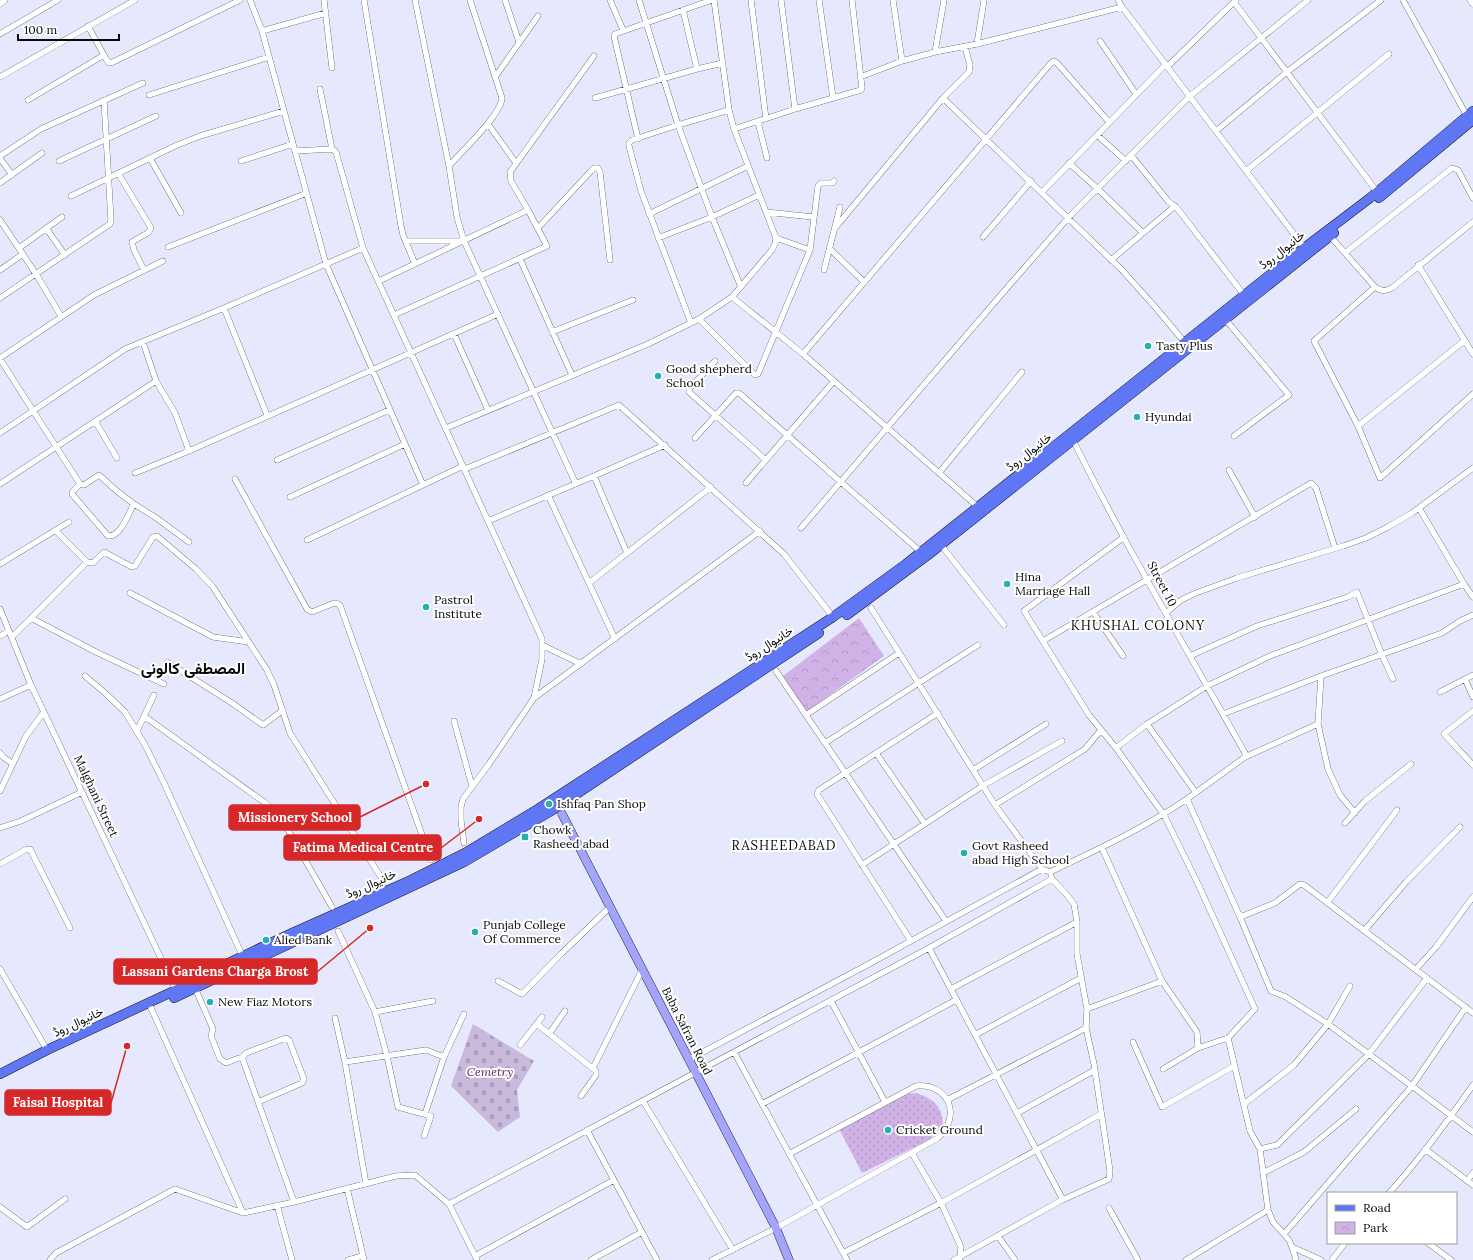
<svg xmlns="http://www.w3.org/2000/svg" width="1473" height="1260" font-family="Lora,Vazirmatn,serif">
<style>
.grass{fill:url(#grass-dots)}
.cemetery{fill:url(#cemetery-stones)}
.park{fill:url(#park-crowns)}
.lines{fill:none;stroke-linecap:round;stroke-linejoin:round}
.minor-casing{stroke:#3c3c3c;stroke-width:6}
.secondary-casing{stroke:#2b2b2b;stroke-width:9}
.primary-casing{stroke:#1a1a1a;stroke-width:10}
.minor{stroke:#fff;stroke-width:5.5}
.secondary{stroke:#a3a5fd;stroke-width:8}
.primary{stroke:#6077f5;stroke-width:9}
.poi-dot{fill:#27afb4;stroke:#fff;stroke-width:1.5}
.labels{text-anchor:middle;stroke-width:4;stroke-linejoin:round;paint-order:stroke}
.street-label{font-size:12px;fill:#090909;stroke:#fff}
.poi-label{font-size:12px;fill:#090909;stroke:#fff;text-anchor:start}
.park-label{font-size:12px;font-style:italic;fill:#561d5e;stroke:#fff}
.neighbourhood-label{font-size:13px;letter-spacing:1px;fill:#090909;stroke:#fff}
.district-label{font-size:16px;font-weight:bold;fill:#090909;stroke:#fff}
.leader{fill:none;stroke:#d62828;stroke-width:1.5}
.callout-dot{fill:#d62828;stroke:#fff;stroke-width:1.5}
.callout{fill:#d62828;stroke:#d62828;stroke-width:1.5}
.callout-label{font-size:13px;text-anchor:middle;font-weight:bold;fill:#fff}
</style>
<defs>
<pattern id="grass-dots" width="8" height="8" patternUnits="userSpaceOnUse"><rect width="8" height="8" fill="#d0b2e6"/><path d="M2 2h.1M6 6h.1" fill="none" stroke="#b198c4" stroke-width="1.8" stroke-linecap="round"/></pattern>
<pattern id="cemetery-stones" width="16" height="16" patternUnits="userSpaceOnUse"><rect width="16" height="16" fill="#c9badd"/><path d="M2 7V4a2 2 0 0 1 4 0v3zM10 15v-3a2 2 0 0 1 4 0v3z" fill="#ab9fbc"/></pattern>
<pattern id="park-crowns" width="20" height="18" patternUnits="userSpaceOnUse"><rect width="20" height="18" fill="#d0b2e6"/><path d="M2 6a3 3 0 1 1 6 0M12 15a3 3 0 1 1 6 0" fill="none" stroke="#b198c4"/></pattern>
</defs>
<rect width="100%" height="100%" fill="#e6e9fe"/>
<path class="grass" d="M916 1093C934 1099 942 1106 943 1125L929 1140 862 1173 839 1129 901 1095Z"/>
<path class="cemetery" d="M473 1024 534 1061 517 1090 520 1117 498 1132 451 1086Z"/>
<path class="park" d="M859 618 884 656 806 712 783 676Z"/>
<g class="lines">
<defs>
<path id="minor" d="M250 0 262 31 326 264 423 485
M324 0 332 68
M364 0 401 226 403 235 415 264
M415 0 449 166 457 217 464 241 576 484
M505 0 519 42
M610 0 623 30
M639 0 678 125 712 217 741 287
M751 0 766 119
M781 0 795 109
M819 0 833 98
M893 0 902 61
M1118 0 1122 7 1306 250
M1403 0 1468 118
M1470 0 1473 4
M1234 2 1378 193
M0 4 5 0
M683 10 697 69
M88 26 106 59 109 63 113 62 240 0
M262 31 326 13
M0 34 58 0
M1100 41 1136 94
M977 44 984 0
M935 52 944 0
M1167 67 1236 0
M0 77 135 0
M495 77 538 16
M860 77 902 61 935 52 977 44 1122 7
M320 89 332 149
M149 95 269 57
M595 98 697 69 723 63
M943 98 1122 270 1156 308 1186 344
M28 100 104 55
M758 122 767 158
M488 124 516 163
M734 129 795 109 861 90 862 88 852 0
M1216 131 1287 72 1381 0
M1097 135 1126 161
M638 139 614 36 615 34 712 0
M295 151 332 149 336 152 363 248 542 639V659L534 698 489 764 463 799 461 807V820L464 843
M1131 155 1168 201 1177 208 1244 295
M0 156 41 129 143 83
M0 158 12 175
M150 158 181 213
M59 161 156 116
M241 161 293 144
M1069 163 1098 189 1143 233
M449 166C461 152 501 115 502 98L470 0
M1246 171 1389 54
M118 173 151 228 149 232 132 242 134 250 144 270
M0 183 42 153
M1042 192 1166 64
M71 196 175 146 200 136 284 111
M766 212 813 217
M649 214 748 166
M0 220 36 274 61 316
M46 228 65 255
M538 228 591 171 594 168H598L600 172 610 260
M835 228 943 98 969 72 970 65 965 47
M1330 236 1375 287C1382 292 1385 291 1392 288L1473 222
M983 237 1031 181
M658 238 712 217 759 195
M776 238 810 250
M406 241H462
M168 247 307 193
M19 248 62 217
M830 249 864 282
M1345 253 1452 168 1458 170 1473 198
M520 259 572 375
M1111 260 1175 206
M1418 265 1473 354
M0 270 23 254
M824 270 840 207
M379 281 528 210
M1375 287 1314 341 1358 426 1380 478 1473 394
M732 297 803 354 978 507
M0 298 110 224 111 220 104 100
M224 308 267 415
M394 315 547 246 528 210 511 181 510 172 594 56
M699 319 755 375 758 374 810 250 818 186 821 183H832L834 181
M1225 319 1289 395 1234 436
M691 323 641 191 629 146V143L632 140 678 125 729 110
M552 332 633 300
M454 334 488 410
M143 342 156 381 175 413 189 451
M803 354 1051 63 1054 61 1057 63 1109 122
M0 358 94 295 163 261
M0 359 80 484 84 485 99 475 118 492 134 504 155 517 189 542
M715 361 689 389V392L766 460
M95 421 117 458
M1358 426 1464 341
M446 428 648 344 699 319 732 297 772 250 775 244 776 238 734 129 729 110 714 0
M0 433 125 349 224 308 363 248
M695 438 736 393H739L921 552
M1073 440C1126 547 1187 650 1245 753V757
M277 460 389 410
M465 469 619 405 784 554 833 617
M1229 470 1255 517
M135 473 189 451 498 314
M939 473 1022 372
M594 476 627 553
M235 479 307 609 312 612 334 603 338 604 340 605 431 860
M746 483 834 381
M0 484 156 381
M80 484 73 491 72 494 108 536C121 537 128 514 134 504
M548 495 615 639
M290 497 405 444
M1419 508 1464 584
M488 521 594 476 665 445
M801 528 1000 296 1068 218 1190 96 1308 0
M56 531 87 562 93 563 104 552 132 567 135 566 153 537 157 536 196 569 213 587 267 670 274 685 290 733 384 882
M1124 537 1024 611 1089 715 1116 748 1164 815 1199 886 1255 1009 1228 1038 1250 1131 1260 1149 1268 1210
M307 540 463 466
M941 545 1004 625
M0 564 69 522
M589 583 711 487
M130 593 213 637 249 642
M871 608 995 805 1042 869 1050 872C1097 850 1144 828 1187 799L1240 917 1275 903 1300 884 1304 885 1473 1013
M0 609 31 685 176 990
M1093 612 1123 656
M1166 613 1181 600 1196 593 1237 578 1343 546 1366 538 1388 527 1412 513 1473 468
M31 618 96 652 164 684
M0 636 9 631
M12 637 87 562
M1043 641 1311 483 1316 488 1335 548
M542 645 581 664
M1190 656 1257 626 1348 597 1357 592 1382 655 1393 679
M167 662 232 703 263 725 283 710
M776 671 946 921
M85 676 104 692 125 712 145 745 164 783 243 957
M1465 679 1473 697
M1440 692 1473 675
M534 698 760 531
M0 699 31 685
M1473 711 1444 734 1473 765
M1223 714 1321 676
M806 715 899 653
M144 716 264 802 274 810 284 823 332 907
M454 721 472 786
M137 731 154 695
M825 743 978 645
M1116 748 1147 724
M0 753 3 757 13 764
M876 753 925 824
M973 770 1046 724
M0 791 26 736 44 712
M1196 793 1147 724 1207 686 1270 656 1464 584 1473 597
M1187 799 1245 757 1318 724
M995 805 1085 749 1101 730
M1355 813 1340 795 1328 769 1318 724 1321 676 1442 633 1460 621 1473 615
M1345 823 1365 801 1411 764
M0 828 21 821 82 792
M0 864 25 850 30 849 70 928
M862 865 984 785 1062 741
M1051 876 1052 879 1067 895 1074 904 1077 922V954L1087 1009 1086 1028 1094 1064 1110 1171 1109 1179 1060 1201
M1327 903 1397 810
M1240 917 1271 991 1286 997 1328 1024 1412 1086 1466 1007
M338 931 375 1012 387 1056 398 1107 431 1116 424 1136
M1364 931 1406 882 1460 827
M911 941 817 794 819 790 938 713
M929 948 1062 1198 1060 1201 954 1260
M0 969 47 1050
M1416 969 1436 947 1473 897
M498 981 522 994 562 953 610 907
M1162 981 1197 1032 1198 1048
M195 988 213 1029 211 1036 220 1059 226 1063 239 1058H242L243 1060 294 1202
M951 989 1077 922
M831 1001 885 1102
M151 1008 243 1213
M1087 1009 1162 981 1102 848
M375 1012 433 1001
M335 1018 345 1062 366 1184
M537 1024 596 1071V1075L581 1096
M549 1034 565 1011
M975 1035 1081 978
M1133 1042 1162 1107 1234 1066
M520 1045 542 1017
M734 1052 847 1260
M242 1058 246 1053 286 1038 289 1040 304 1079 302 1083 258 1102
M688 1060 869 964 1042 869
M345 1062 426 1050 444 1057
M593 1068 642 970
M1163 1069 1198 1048 1228 1038
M947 1100 1086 1028
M643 1101 733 1250
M762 1104 956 1000
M1244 1104 1294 1065 1328 1024 1350 986
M1017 1113 1095 1070
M425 1114 444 1057 464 1014
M587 1130 657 1260
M1260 1149 1277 1145 1369 1054 1427 978
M1425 1149 1473 1185
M912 1153 941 1203 961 1247 960 1258
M1263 1173 1304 1152 1356 1109
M1467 1181 1473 1173
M347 1188 364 1260
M1389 1193C1420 1159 1447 1122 1473 1085
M449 1204 477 1260
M277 1205 292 1260
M0 1207 27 1227 65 1199
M1109 1208 1138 1260
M1284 1234 1412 1086 1473 1132
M998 1236 1015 1260
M1428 1243 1451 1260
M1292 1247 1296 1260
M843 1253 941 1203 1101 1114
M475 1256 614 1180
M50 1260 56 1253 175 1189 243 1213 294 1202 396 1176 415 1175 449 1204 929 948 1052 879
M348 1260 363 1256
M591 1260 642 1232
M712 1260 776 1228 938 1138C962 1116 949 1083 916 1086L789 1154
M1186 1260 1268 1210 1273 1222 1289 1240 1292 1247 1321 1260
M1332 1260 1345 1243"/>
<path id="secondary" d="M562 814 776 1228 789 1260"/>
<path id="primary" d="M1379 198 1473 120
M847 615 928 555 1334 233
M174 998 464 862 551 811 819 633
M0 1074 47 1050 176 990 224 965 292 933 411 880 465 853 538 809 833 617 906 564 1291 258 1370 198 1473 111"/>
</defs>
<use href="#minor" class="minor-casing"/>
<use href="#secondary" class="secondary-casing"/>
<use href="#primary" class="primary-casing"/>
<use href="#minor" class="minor"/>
<use href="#secondary" class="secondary"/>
<use href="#primary" class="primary"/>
</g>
<g class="poi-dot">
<circle cx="1148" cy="346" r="4"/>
<circle cx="658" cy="376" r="4"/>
<circle cx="1137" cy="417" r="4"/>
<circle cx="1007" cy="584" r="4"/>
<circle cx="426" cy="607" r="4"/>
<circle cx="549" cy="804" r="4"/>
<rect x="521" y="833" width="8" height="8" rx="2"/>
<circle cx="964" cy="853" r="4"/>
<circle cx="475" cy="932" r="4"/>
<circle cx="266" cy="940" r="4"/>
<circle cx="210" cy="1002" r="4"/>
<circle cx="888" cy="1130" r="4"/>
</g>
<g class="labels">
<g class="street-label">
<text transform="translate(1282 250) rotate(-38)" y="4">خانیوال روڈ</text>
<text transform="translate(1029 452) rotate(-38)" y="4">خانیوال روڈ</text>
<text transform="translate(1162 584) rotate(62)" y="4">Street 10</text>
<text transform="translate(769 644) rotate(-33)" y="4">خانیوال روڈ</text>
<text transform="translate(96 796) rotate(65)" y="4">Malghani Street</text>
<text transform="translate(371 884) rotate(-24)" y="4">خانیوال روڈ</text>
<text transform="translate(78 1022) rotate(-25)" y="4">خانیوال روڈ</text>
<text transform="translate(687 1031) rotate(63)" y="4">Baba Safran Road</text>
</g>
<g class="poi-label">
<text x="1156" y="350">Tasty Plus</text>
<text x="666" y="373">Good shepherd<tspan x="666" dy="14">School</tspan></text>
<text x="1145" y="421">Hyundai</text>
<text x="1015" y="581">Hina<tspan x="1015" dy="14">Marriage Hall</tspan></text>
<text x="434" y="604">Pastrol<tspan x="434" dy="14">Institute</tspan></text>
<text x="557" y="808">Ishfaq Pan Shop</text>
<text x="533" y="834">Chowk<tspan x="533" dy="14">Rasheed abad</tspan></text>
<text x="972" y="850">Govt Rasheed<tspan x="972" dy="14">abad High School</tspan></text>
<text x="483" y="929">Punjab College<tspan x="483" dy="14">Of Commerce</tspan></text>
<text x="274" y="944">Alied Bank</text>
<text x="218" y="1006">New Fiaz Motors</text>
<text x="896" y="1134">Cricket Ground</text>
</g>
<g class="park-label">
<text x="490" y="1076">Cemetry</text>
</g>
<g class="neighbourhood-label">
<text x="1138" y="630">KHUSHAL COLONY</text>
<text x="784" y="850">RASHEEDABAD</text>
</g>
<g class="district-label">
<text x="193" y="674">المصطفی کالونی</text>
</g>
</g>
<path class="leader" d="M426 784L360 817M479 819L441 848M370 928L317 972M127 1046L111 1103"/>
<g class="callout-dot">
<circle cx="426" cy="784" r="4"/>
<circle cx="479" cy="819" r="4"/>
<circle cx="370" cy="928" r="4"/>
<circle cx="127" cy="1046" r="4"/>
</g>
<g class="callout">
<rect x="229" y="805" width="131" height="25" rx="4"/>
<rect x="284" y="835" width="157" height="25" rx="4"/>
<rect x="114" y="959" width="203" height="25" rx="4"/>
<rect x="5" y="1090" width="106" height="25" rx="4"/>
</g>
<g class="callout-label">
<text x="295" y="822">Missionery School</text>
<text x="363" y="852">Fatima Medical Centre</text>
<text x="215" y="976">Lassani Gardens Charga Brost</text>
<text x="58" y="1107">Faisal Hospital</text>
</g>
<rect x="1327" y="1192" width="130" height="52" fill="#ffffff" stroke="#9d9d9d"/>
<rect x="1335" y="1205" width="20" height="6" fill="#6077f5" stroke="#9d9d9d"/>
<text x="1363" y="1212" font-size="12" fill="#090909">Road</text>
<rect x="1335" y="1222" width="20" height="12" fill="url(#park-crowns)" stroke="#9d9d9d"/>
<text x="1363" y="1232" font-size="12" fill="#090909">Park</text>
<path d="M18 34v6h101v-6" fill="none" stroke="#090909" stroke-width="2"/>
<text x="24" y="34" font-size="12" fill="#090909" stroke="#ffffff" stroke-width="3" paint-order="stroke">100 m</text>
</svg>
